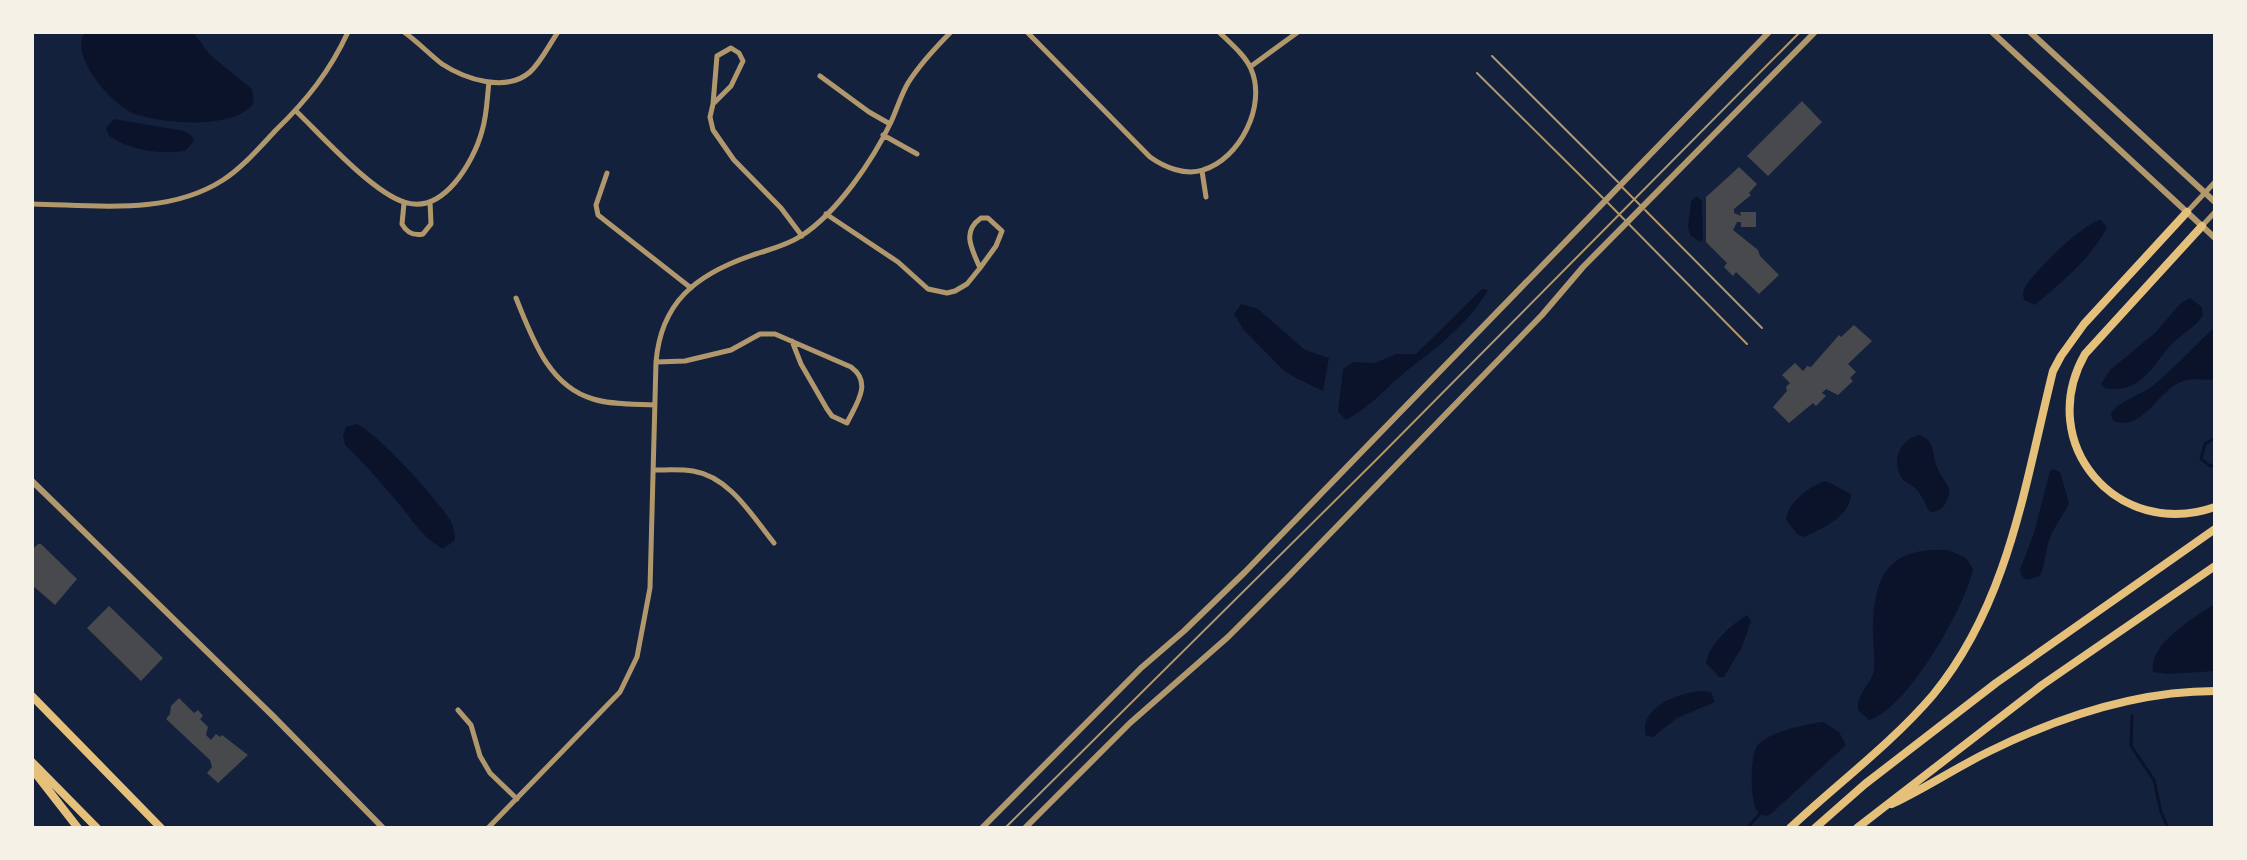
<svg xmlns="http://www.w3.org/2000/svg" width="2247" height="860" font-family="Ubuntu,sans-serif">
<style>
.water{fill:#0b132b}
.lines{fill:none;stroke-linecap:round;stroke-linejoin:round}
.stream{stroke:#0b132b;stroke-width:3}
.building{fill:#48494c}
.service{stroke:#b1986c;stroke-width:2}
.minor{stroke:#b1986c;stroke-width:5}
.tertiary{stroke:#b1986c;stroke-width:6}
.motorway{stroke:#e5c07b;stroke-width:8}
</style>
<rect width="100%" height="100%" fill="#14213d"/>
<path class="water" d="M86 32H193L210 55 252 89 254 103C234 130 164 124 135 114 113 107 66 53 86 32Z
M114 119 184 131 192 136 194 141 185 151C159 155 131 150 109 136L106 128Z
M1697 196 1702 201 1703 240 1700 242 1690 235 1688 227 1691 201Z
M2101 220 2107 228C2090 259 2062 282 2035 305L2024 300C2023 293 2022 294 2025 287 2035 271 2084 222 2101 220Z
M1482 289 1488 290C1470 321 1442 344 1414 365 1389 384 1376 403 1346 420L1338 412 1343 369 1354 362 1375 363 1396 354H1416Z
M2190 298 2202 307 2203 316C2194 328 2180 335 2170 346 2150 369 2140 394 2105 388L2101 384 2110 370 2155 333 2181 303Z
M1241 304 1258 309 1305 350 1329 358 1323 391 1292 376 1282 369 1243 329 1234 314Z
M2215 327V379C2204 381 2193 378 2183 381 2157 390 2144 432 2113 421L2111 413C2120 400 2140 396 2154 385 2175 367 2194 346 2215 327Z
M356 424C376 431 435 497 448 517 453 524 455 531 455 540L443 549C427 540 415 525 404 510 386 488 366 465 345 445L343 436 346 427Z
M1919 435C1936 440 1931 452 1937 467 1940 475 1946 482 1950 490 1948 502 1943 512 1930 512 1925 505 1922 495 1916 489 1911 484 1905 483 1901 477 1891 460 1901 439 1919 435Z
M2053 469 2060 472 2069 503C2064 515 2055 525 2050 538 2045 550 2046 564 2040 576L2026 580 2021 575 2020 570 2034 533 2050 471Z
M1826 481 1851 494C1851 516 1822 529 1804 537L1798 535 1786 520C1786 505 1811 484 1826 481Z
M1948 550 1966 558 1973 569C1966 606 1906 711 1869 720L1858 710C1857 692 1871 685 1874 670 1875 657 1873 644 1873 632 1873 576 1888 547 1948 550Z
M2215 604V671L2169 674 2153 672C2147 645 2196 616 2215 604Z
M1747 615 1751 621 1742 647 1724 677H1719L1706 663C1709 644 1731 625 1747 615Z
M1701 691 1711 692 1715 702 1677 718 1653 737 1646 736C1638 707 1679 693 1701 691Z
M1823 722 1839 732 1846 745 1771 814 1767 816C1761 814 1759 815 1756 809 1750 799 1750 756 1757 746 1768 732 1806 724 1823 722Z"/>
<g class="lines">
<path class="stream" d="M2215 438 2205 444 2201 459 2210 466 2215 465
M2132 716 2131 746 2154 780 2161 812 2168 828
M1747 828 1760 814"/>
</g>
<path class="building" d="M1802 101 1822 122 1768 176 1747 156Z
M1739 167 1757 184 1749 193 1751 195 1734 209V213L1741 216 1740 212H1756V227H1741V222H1737L1733 230 1758 250 1760 256 1779 275 1759 294 1736 272 1733 276 1724 267 1727 263 1706 242V197Z
M1854 325 1872 341 1848 364 1856 372 1850 378 1853 381 1838 395 1826 389 1822 393 1826 396 1816 406 1813 403 1789 423 1773 407 1787 391 1786 387 1790 383 1782 375 1795 363 1803 371 1807 366 1811 367 1839 335 1841 337Z
M38 544H41L77 579 55 605 32 585V550Z
M109 606 163 658 141 681 87 628Z
M179 698 194 713 198 710 203 716 200 719 208 727 206 735 211 740 216 734 220 737 222 735 248 755 218 783 207 773 212 767 210 760 166 719 170 714 171 706Z"/>
<g class="lines">
<path class="service" d="M1492 56 1618 182
M1477 73 1603 198
M1622 187 1640 205
M1608 203 1747 344
M1645 210 1762 328
M1005 828 1376 460 1800 32"/>
<path class="minor" d="M404 32C418 42 429 54 442 64 465 79 506 93 530 72 541 62 549 45 558 32
M1027 32 1150 157C1164 167 1185 176 1203 170 1240 159 1267 105 1251 69 1245 55 1230 43 1219 32
M731 48 739 53 743 61 731 86 713 104 717 56Z
M1250 67 1298 32
M820 76 869 112 890 124
M713 104 710 117 713 130 734 160 781 208 802 236
M296 111C321 135 372 192 404 202 443 216 474 161 482 131 487 115 487 98 489 82
M883 135 917 154
M1202 171 1206 197
M607 173 596 205 598 215 691 288
M404 203 402 224C407 233 413 236 423 234L431 224 430 202
M32 204C95 205 167 216 223 180 243 167 260 147 276 130 307 100 330 71 348 32
M2187 212 2215 182
M826 214 898 262 928 289 947 293 955 291 967 284 980 268C972 249 961 232 981 218H988L1002 231 996 246 980 268
M2202 226 2215 212
M516 298C532 337 548 386 593 399 612 405 635 404 655 405
M656 362 685 361 731 350 760 334H775L851 367C873 383 856 404 847 423L832 416 827 409 801 364 792 341
M654 470C667 470 681 469 693 471 730 477 752 516 774 543
M458 710 471 725 480 756 490 773 517 799
M488 828 620 692 637 657 650 588 656 362C661 302 696 275 750 256 767 250 786 246 801 236 837 213 873 160 891 122 897 109 901 95 908 83 920 64 935 48 951 32"/>
<path class="tertiary" d="M1992 32 2215 238
M2030 32 2215 202
M32 481 274 717 383 828
M982 828 1141 668 1184 631 1245 572 1769 32
M1025 828 1130 723 1228 637 1287 578 1542 315 1583 267 1815 32"/>
<path class="motorway" d="M2202 226 2085 354C2034 444 2118 541 2215 507
M32 696 161 828
M32 762 97 828
M32 769 78 828
M1892 804C1926 788 1957 767 1990 751 2059 717 2138 691 2215 691
M1790 828C1837 784 1891 744 1933 695 2009 603 2025 483 2053 371L2061 356 2084 324 2187 212
M1815 828 1865 784 1996 683 2215 529
M1857 828 2042 685 2215 566"/>
</g>
<rect width="2247" height="860" fill="none" stroke="#f6f1e7" stroke-width="68"/>
</svg>
